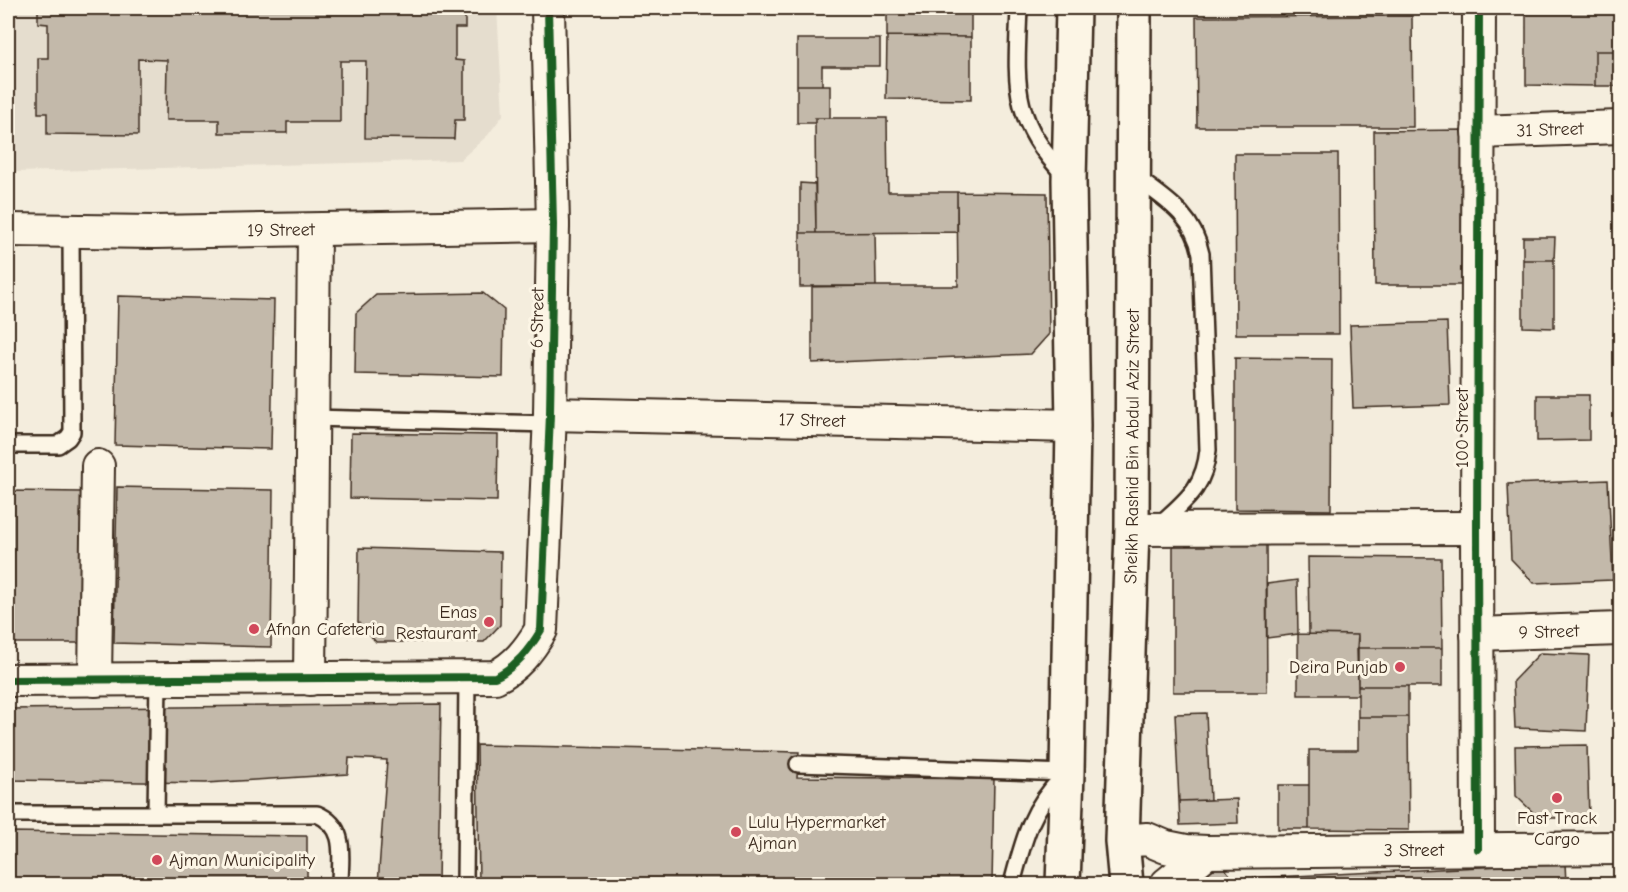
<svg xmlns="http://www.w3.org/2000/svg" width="1628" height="892" font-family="'Comic Neue',sans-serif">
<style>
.built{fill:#e5ddce}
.building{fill:#c3b9aa;stroke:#3b2a1e;stroke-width:1.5}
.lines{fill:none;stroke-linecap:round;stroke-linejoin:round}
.service-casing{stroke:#3b2a1e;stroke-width:20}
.minor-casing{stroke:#3b2a1e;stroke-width:36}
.secondary-casing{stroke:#3b2a1e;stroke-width:38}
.service{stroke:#fcf5e5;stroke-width:15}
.minor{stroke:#fcf5e5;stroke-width:32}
.secondary{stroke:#fcf5e5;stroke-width:33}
.cycleway-casing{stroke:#fcf5e5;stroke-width:11}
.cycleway{stroke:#1b5e20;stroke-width:8}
.poi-dot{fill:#d1495b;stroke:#fcf5e5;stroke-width:2}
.labels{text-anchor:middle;stroke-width:6;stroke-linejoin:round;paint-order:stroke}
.street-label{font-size:18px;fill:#3b2a1e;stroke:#fcf5e5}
.poi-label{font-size:18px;fill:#3b2a1e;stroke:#fcf5e5;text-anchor:start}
</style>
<rect width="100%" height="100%" fill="#f4eddd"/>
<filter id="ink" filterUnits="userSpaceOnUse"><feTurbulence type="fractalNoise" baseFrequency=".0167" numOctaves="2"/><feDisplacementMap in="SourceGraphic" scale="12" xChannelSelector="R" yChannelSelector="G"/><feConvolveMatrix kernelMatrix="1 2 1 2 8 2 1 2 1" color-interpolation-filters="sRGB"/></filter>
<g filter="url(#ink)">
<path class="built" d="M8 8H497L503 115 488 135 460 160 15 172V62H8Z"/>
<path class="building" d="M38 8H465V28H455V60L464 61V120H455L454 139 365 138 366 61H340V122H287V133H219V120H166L167 60 138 59V135L47 134V113H38V58H48V24L38 23Z
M887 8H971V37L887 36Z
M1526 8H1620V51H1595V86L1526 85Z
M1412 16 1413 127H1197L1196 17Z
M887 36 971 37V100L886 99Z
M797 39H880V66H822V85H797Z
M1595 51H1620V86H1595Z
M797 85H830V118H815V123H797Z
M815 118H887L888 192H957V232L816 233Z
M1463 130 1464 285H1375L1374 131Z
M1235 154H1338L1339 334H1236Z
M800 183 815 184 816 233H800Z
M957 192 1047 193 1049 334 1031 354 812 363V286H958Z
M800 233H875L876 286 800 287Z
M1523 237H1555L1554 260H1523Z
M1523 260H1554V328L1523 327Z
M483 293 504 310 503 377 355 374 356 313 376 295Z
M118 296 274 300 271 449 115 445Z
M1447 322 1450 405 1353 408 1350 325Z
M1235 358 1332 359 1331 510 1235 509Z
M1537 395H1589V440L1537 441Z
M351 433 498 435 497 501 350 498Z
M1608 480 1613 580 1534 583 1511 559 1508 484Z
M117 487 273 490 271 647 114 643Z
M8 491 82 492 83 643H8Z
M1173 542H1266L1267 692H1173Z
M359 548 501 552 500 625 484 642H376L358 622Z
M1308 557 1441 558 1442 648H1357L1358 635 1309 634Z
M1297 580 1298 634 1267 638V584Z
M1298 634 1358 635V695H1298Z
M1357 648H1442V686H1358Z
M1540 653 1589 655 1586 731 1515 728 1513 681Z
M1358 686H1408V717H1358Z
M441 704 438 884H378L387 760 349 758 348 774 206 783 8 780V709Z
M1206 713 1210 800 1179 801 1175 714Z
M1358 717H1408L1409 830 1309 829V750H1358Z
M477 745 799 752 797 777 994 779 992 884H479Z
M1587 745 1589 818H1539L1516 796 1515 746Z
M1278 785H1309V829H1278Z
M1237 799 1238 823 1180 825 1179 801Z
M8 832 307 836V884H8Z
M1219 861 1233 879 1565 863 1566 884H1190Z"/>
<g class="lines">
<defs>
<path id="service" d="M1019 8C1016 85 1010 118 1067 178
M1134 176C1165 199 1193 214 1201 254L1208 450C1204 490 1184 501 1157 527
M312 418 550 424
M8 445H58L68 438 72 432 71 231
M798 764 1067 773
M8 814H317C348 827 340 857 340 884
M156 814 158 679
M465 884 467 678
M1012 884C1023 842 1030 809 1063 777"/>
<g id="minor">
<path id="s1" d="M1478 132 1620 127"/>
<path id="s2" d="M8 230 154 232 553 225"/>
<path id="s3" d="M550 414 1073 426"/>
<path d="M1132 529 1477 528"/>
<path id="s4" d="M1477 634 1620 629"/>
<path d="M310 679 314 230"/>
<path d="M8 680 495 677C516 667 529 650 541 630L550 414 553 225 548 8"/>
<path d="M95 680 98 466"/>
<path id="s5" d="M1122 841 1147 839 1166 847 1186 851 1207 852 1620 848"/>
<path d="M1478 849 1477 528 1479 8"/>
<path d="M1167 884 1207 852"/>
</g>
<g id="secondary">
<path d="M1063 884 1067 773 1073 426 1069 180 1073 8"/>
<path id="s6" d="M1126 884 1122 841 1132 529 1134 8"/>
</g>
</defs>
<use href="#service" class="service-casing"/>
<use href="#minor" class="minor-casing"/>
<use href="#secondary" class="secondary-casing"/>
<use href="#service" class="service"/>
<use href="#minor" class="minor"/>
<use href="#secondary" class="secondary"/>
<defs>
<path id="cycleway" d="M8 680 495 677C516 667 529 650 541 630L550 414 553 225 548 8
M1478 849 1477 528 1479 8"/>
</defs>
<use href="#cycleway" class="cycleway-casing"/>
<use href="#cycleway" class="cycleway"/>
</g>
</g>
<g class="poi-dot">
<circle cx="489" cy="622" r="6"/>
<circle cx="254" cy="629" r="6"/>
<circle cx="1400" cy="667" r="6"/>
<circle cx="1557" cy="798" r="6"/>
<circle cx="736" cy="832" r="6"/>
<circle cx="157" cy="860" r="6"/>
</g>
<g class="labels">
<g class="street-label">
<text dy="6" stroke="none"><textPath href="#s1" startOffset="72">31 Street</textPath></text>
<text dy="6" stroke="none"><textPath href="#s2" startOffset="273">19 Street</textPath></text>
<text transform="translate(537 318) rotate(-89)" y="6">6 Street</text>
<text dy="6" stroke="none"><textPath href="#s3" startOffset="262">17 Street</textPath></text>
<text transform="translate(1462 428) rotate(-90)" y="6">100 Street</text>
<text dy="6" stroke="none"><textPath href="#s6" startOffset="438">Sheikh Rashid Bin Abdul Aziz Street</textPath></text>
<text dy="6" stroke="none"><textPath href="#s4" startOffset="72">9 Street</textPath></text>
<text dy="6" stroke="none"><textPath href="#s5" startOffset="294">3 Street</textPath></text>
</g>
<g class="poi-label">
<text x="477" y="618" text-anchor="end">Enas<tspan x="477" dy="21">Restaurant</tspan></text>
<text x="266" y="635">Afnan Cafeteria</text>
<text x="1388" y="673" text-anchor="end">Deira Punjab</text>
<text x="1557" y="824" text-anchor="middle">Fast Track<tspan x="1557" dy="21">Cargo</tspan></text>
<text x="748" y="828">Lulu Hypermarket<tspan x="748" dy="21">Ajman</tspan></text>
<text x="169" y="866">Ajman Municipality</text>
</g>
</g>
<rect width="1628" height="892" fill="none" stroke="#fcf5e5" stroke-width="30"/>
<rect x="15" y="15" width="1598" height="862" fill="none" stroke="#3b2a1e" stroke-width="2" filter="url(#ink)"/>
</svg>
